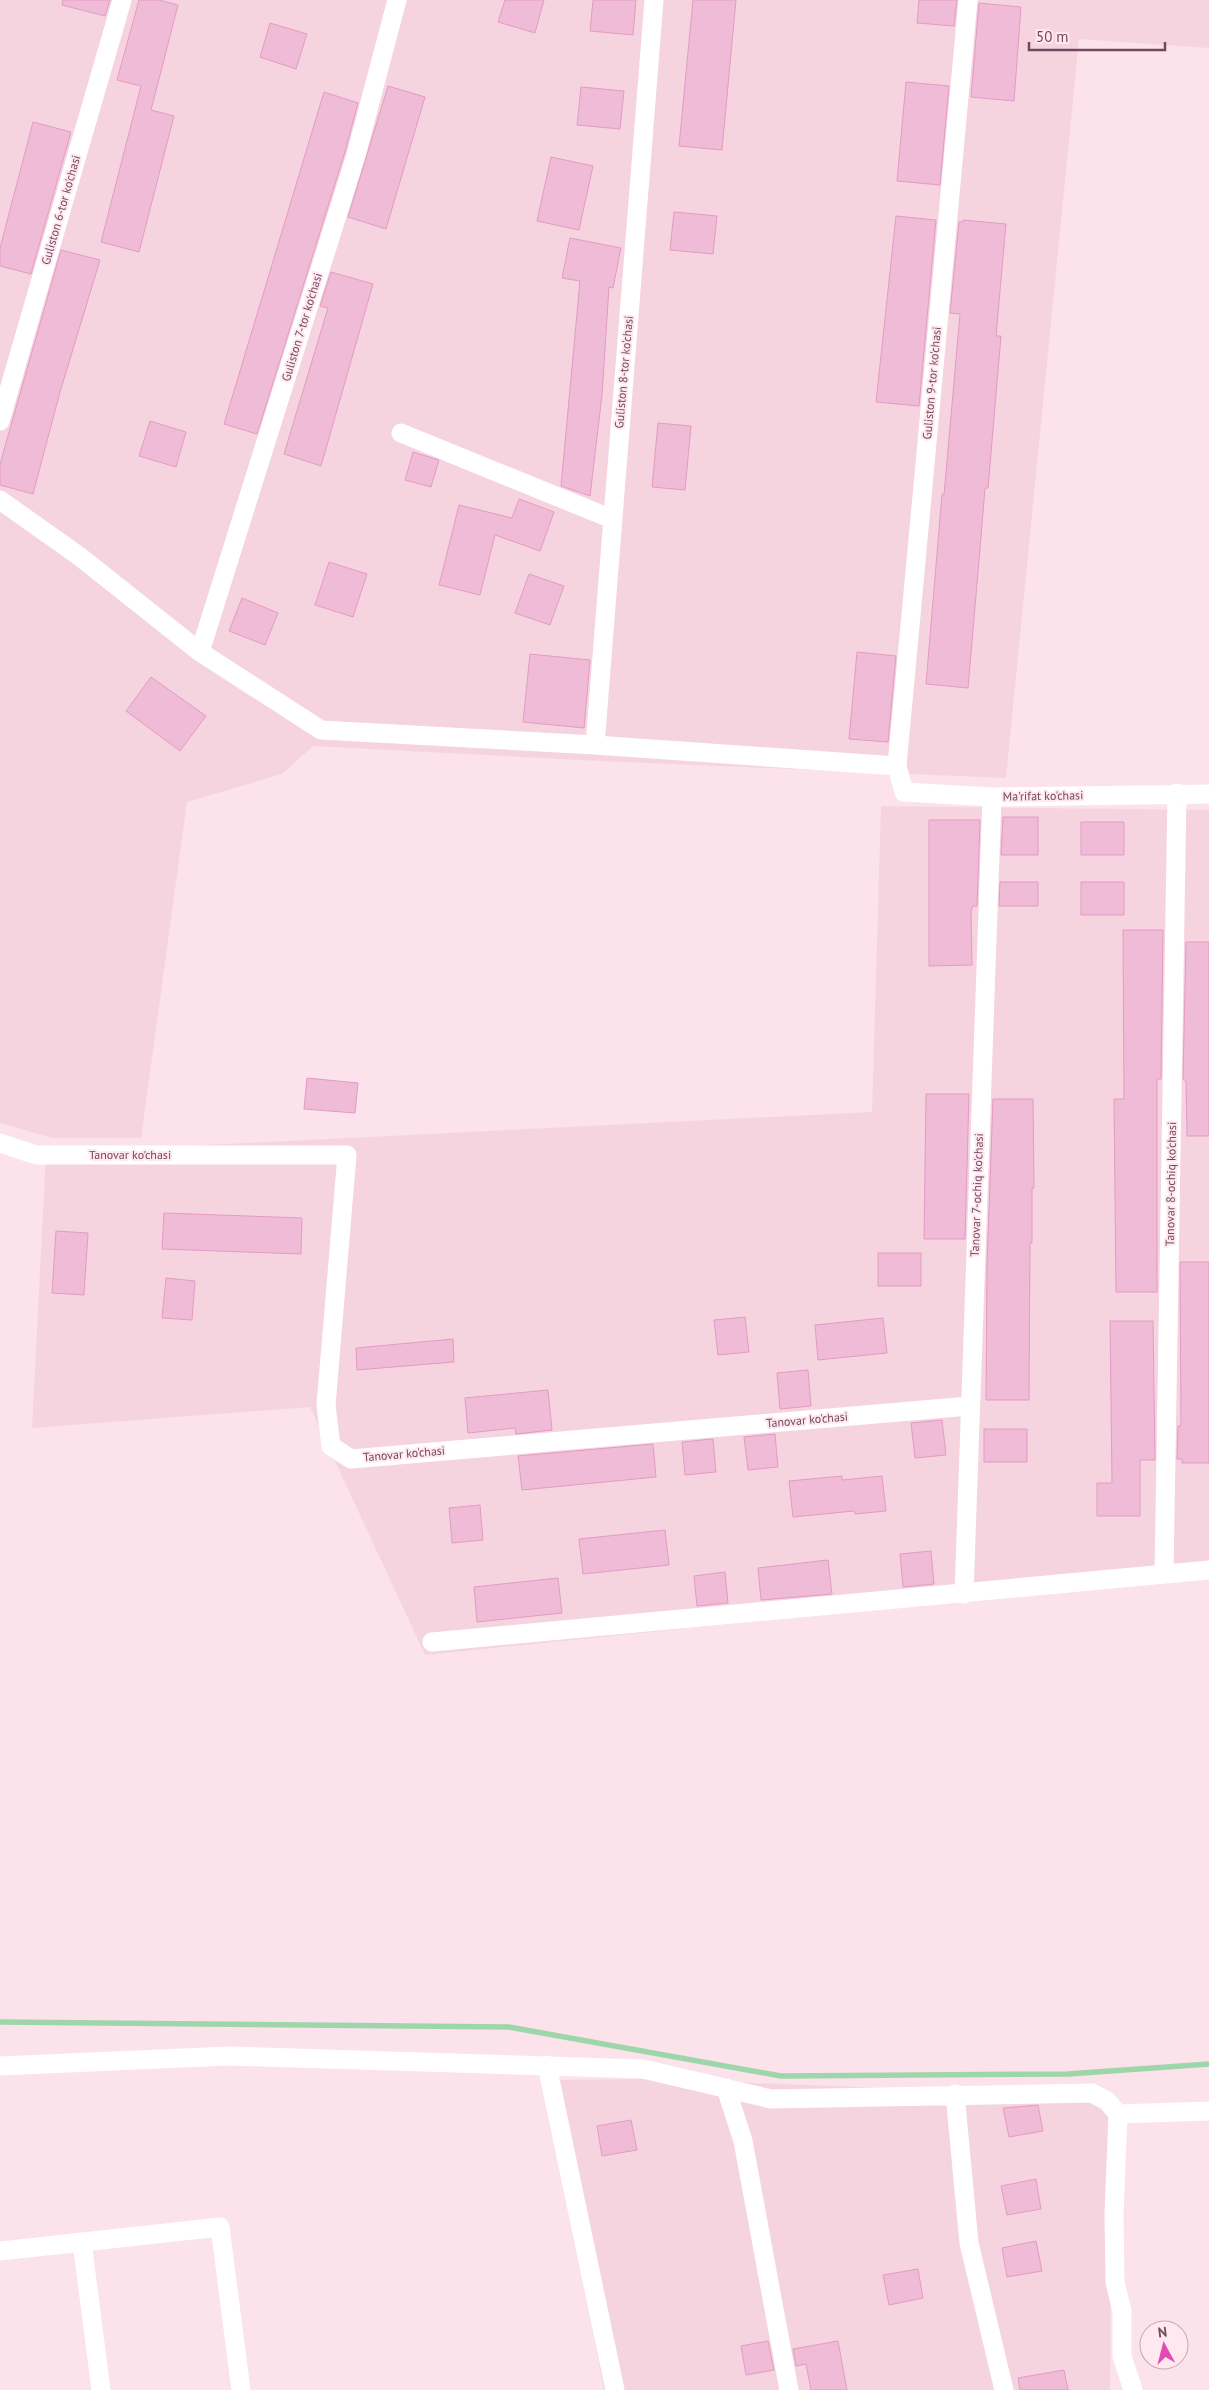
<svg xmlns="http://www.w3.org/2000/svg" width="1209" height="2390" font-family="'PT Sans',sans-serif">
<style>
.residential{fill:#f5d4e0}
.lines{fill:none;stroke-linecap:round;stroke-linejoin:round}
.stream{stroke:#9ed6ab;stroke-width:5.5}
.building{fill:#f0bbd6;stroke:#e39bc2}
.minor{stroke:#fff;stroke-width:19}
.labels{text-anchor:middle;stroke-width:4;stroke-linejoin:round;paint-order:stroke}
.street-label{font-size:12px;fill:#734960;stroke:#ffe8ef}
</style>
<rect width="100%" height="100%" fill="#fce2ea"/>
<path class="residential" d="M0 0H1209V48L1079 39 1006 778 600 761 313 746 282 774 187 802 141 1138H52L0 1123Z
M881 806 1209 810V1575L425 1655 310 1407 32 1428 46 1153 872 1112Z
M652 2079 1112 2097 1110 2390H604L546 2080Z"/>
<g class="lines">
<path class="stream" d="M0 2022 509 2027 781 2076 1068 2074 1209 2064"/>
</g>
<path class="building" d="M63 0H110L105 16 62 5Z
M139 0H159L178 5 151 110 174 116 139 252 101 242 141 86 117 80Z
M505 0H544L535 33 498 22Z
M593 0H636L633 35 590 31Z
M693 0H736L722 150 679 146Z
M919 0H957L954 26 917 23Z
M979 3 1021 7 1014 101 971 97Z
M270 23 307 34 296 69 260 57Z
M906 82 949 86 940 185 897 181Z
M388 86 425 97 386 229 348 217Z
M581 87 624 91 620 129 577 125Z
M324 92 358 103 345 152 257 434 224 424Z
M33 122 71 132 31 274 0 266V248Z
M551 157 593 166 579 230 537 221Z
M674 212 717 216 713 254 670 250Z
M896 216 936 220 919 406 876 402Z
M963 220 1006 224 996 336H1001L988 488H985L980 549 968 688 926 684 942 494 944 495 960 314 950 313 959 222H963Z
M570 238 621 248 613 288 609 287 602 395 590 496 561 486 580 281 562 278Z
M61 250 100 260 60 392 33 494 0 485V464Z
M331 272 373 284 321 466 284 454 328 308 320 306Z
M150 421 186 432 176 467 139 456Z
M658 423 691 426 685 490 652 487Z
M413 452 439 460 431 487 405 480Z
M519 499 554 512 540 551 495 535 480 595 439 585 459 505 512 518Z
M329 562 367 574 353 617 315 605Z
M529 574 564 586 550 625 515 613Z
M242 598 278 613 265 645 229 631Z
M857 652 896 656 888 742 849 739Z
M530 654 590 660 584 728 523 722Z
M151 677 206 716 180 751 126 711Z
M1003 817H1038V855H1001Z
M929 820H980L977 906H973L971 911 972 965 929 966Z
M1081 822H1124V855H1081Z
M1000 882H1038V906H999Z
M1081 882H1124V915H1081Z
M1123 930H1163L1161 1079H1157V1292H1116L1114 1099H1124Z
M1186 942H1209V1136H1187L1186 1081 1183 1079Z
M307 1078 358 1083 355 1113 304 1109Z
M926 1094H969L965 1239H924Z
M993 1099H1033L1034 1188H1032V1243H1030L1029 1400H986L987 1265Z
M164 1213 302 1218 301 1254 162 1249Z
M56 1231 88 1233 84 1295 52 1293Z
M878 1253H921V1286H878Z
M1180 1262H1209V1463H1182V1459H1177L1178 1426H1181Z
M166 1278 195 1281 192 1320 162 1318Z
M745 1317 749 1352 718 1355 714 1320Z
M883 1318 887 1353 818 1360 815 1325Z
M1110 1321H1153L1155 1460H1140V1516H1097V1483H1112Z
M453 1339 454 1362 357 1370 356 1348Z
M808 1370 811 1406 780 1409 777 1373Z
M548 1390 552 1430 516 1434 515 1428 468 1433 465 1398Z
M942 1420 946 1455 915 1458 911 1423Z
M984 1429H1027V1462H984Z
M775 1434 778 1467 748 1470 744 1437Z
M713 1439 716 1472 685 1475 682 1442Z
M653 1444 656 1477 522 1490 518 1456Z
M842 1476V1480L882 1476 886 1511 855 1514 854 1511 793 1517 789 1481Z
M480 1505 483 1540 452 1543 449 1508Z
M665 1530 669 1565 583 1574 579 1539Z
M931 1551 934 1584 903 1587 900 1554Z
M828 1560 832 1594 761 1600 758 1568Z
M725 1572 728 1603 697 1606 694 1576Z
M558 1578 562 1613 477 1622 474 1587Z
M1038 2105 1043 2131 1009 2137 1003 2108Z
M631 2120 637 2150 602 2156 597 2126Z
M1036 2179 1041 2209 1007 2215 1001 2186Z
M1036 2241 1042 2271 1007 2277 1002 2248Z
M918 2269 923 2298 889 2305 883 2275Z
M768 2341 774 2370 746 2375 741 2346Z
M838 2341 847 2390H811L806 2364 796 2366 793 2349Z
M1064 2370 1068 2390H1020L1018 2378Z"/>
<g class="lines">
<path class="minor" d="M968 0 897 766 904 792 992 797 1209 794
M0 421 122 0
M401 433 612 519
M0 500 79 556 200 652 321 730 595 745 897 766
M200 652 356 155 397 0
M595 745 654 0
M0 1143 36 1155H347L326 1405 331 1446 351 1459 969 1406
M1164 1574 1177 793
M964 1594 992 797
M432 1642 1209 1570
M547 2065 615 2390
M0 2066 228 2056 643 2069 771 2099 1092 2093 1107 2101 1118 2114 1114 2214 1115 2282 1122 2311V2356L1133 2390
M726 2088 743 2141 789 2390
M955 2094 969 2243 1004 2390
M1118 2114 1209 2111
M82 2242 101 2390
M0 2251 220 2227 241 2390"/>
</g>
<g class="labels">
<g class="street-label">
<text transform="translate(61 210) rotate(-74)" y="4">Guliston 6-tor ko'chasi</text>
<text transform="translate(302 327) rotate(-73)" y="4">Guliston 7-tor ko'chasi</text>
<text transform="translate(624 372) rotate(-85)" y="4">Guliston 8-tor ko'chasi</text>
<text transform="translate(932 383) rotate(-85)" y="4">Guliston 9-tor ko'chasi</text>
<text transform="translate(1043 796) rotate(-1)" y="4">Ma'rifat ko'chasi</text>
<text x="130" y="1159">Tanovar ko'chasi</text>
<text transform="translate(1171 1184) rotate(-89)" y="4">Tanovar 8-ochiq ko'chasi</text>
<text transform="translate(977 1195) rotate(-88)" y="4">Tanovar 7-ochiq ko'chasi</text>
<text transform="translate(807 1420) rotate(-5)" y="4">Tanovar ko'chasi</text>
<text transform="translate(404 1454) rotate(-5)" y="4">Tanovar ko'chasi</text>
</g>
</g>
<g transform="translate(1164 2345) rotate(353)"><circle r="24" fill="#ffe8ef" stroke="#c7a8b6"/>
<path d="M0-4L9 19L0 12L-9 19Z" fill="#e34ab4"/>
<text y="-8" font-size="14" font-weight="bold" text-anchor="middle" fill="#734960">N</text>
</g>
<path d="M1029 42v8h136v-8" fill="none" stroke="#734960" stroke-width="2.5"/>
<text x="1036" y="42" font-size="15" fill="#734960" stroke="#ffe8ef" stroke-width="4" paint-order="stroke">50 m</text>
</svg>
